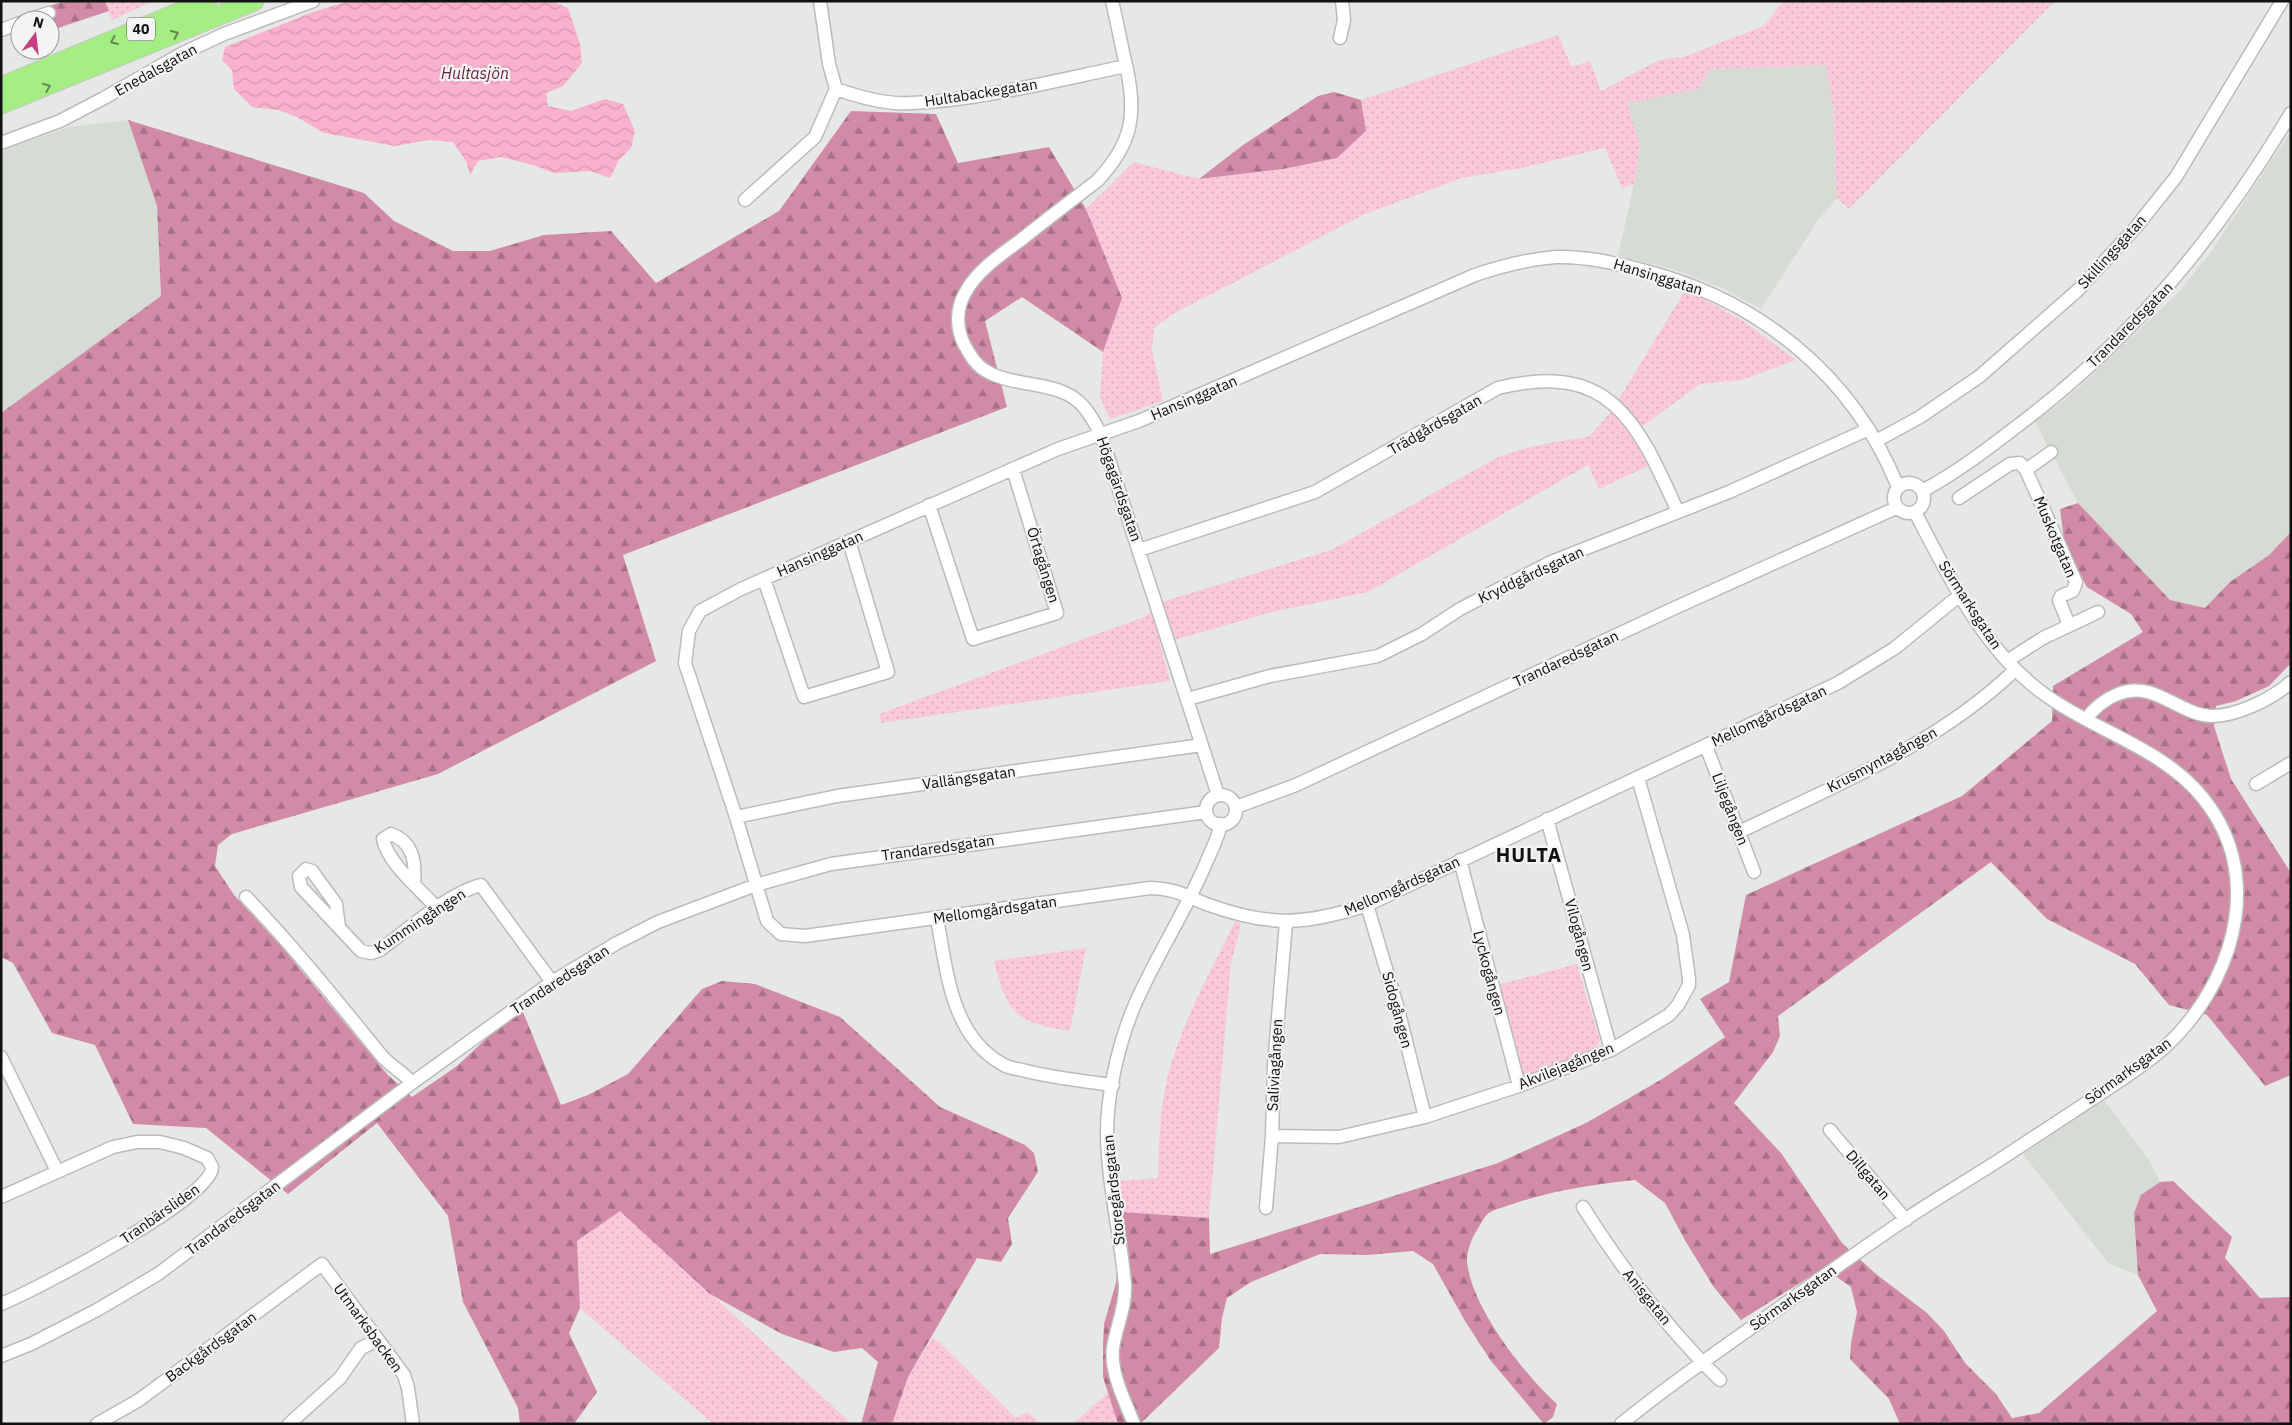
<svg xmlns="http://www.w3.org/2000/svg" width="2292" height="1425" font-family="'IBM Plex Sans',sans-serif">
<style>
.built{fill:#d6dcd3}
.green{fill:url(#green-dots)}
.forest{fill:url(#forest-firs)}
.water{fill:url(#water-waves)}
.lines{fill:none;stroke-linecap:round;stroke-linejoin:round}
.minor-casing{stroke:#babcb9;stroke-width:15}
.highway-casing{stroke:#c6c6c6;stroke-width:21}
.minor{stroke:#fff;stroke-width:12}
.highway{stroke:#a4ed83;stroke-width:19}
.oneway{stroke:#628a4f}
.labels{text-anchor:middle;stroke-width:4.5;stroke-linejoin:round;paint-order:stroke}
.shield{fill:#f3f5f2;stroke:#555554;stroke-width:1}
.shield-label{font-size:14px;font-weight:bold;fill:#111110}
.street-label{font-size:15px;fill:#111110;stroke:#f3f5f2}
.water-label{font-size:16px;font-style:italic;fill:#6d1b44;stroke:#f3f5f2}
.district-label{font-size:20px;font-weight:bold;letter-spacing:1px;fill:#111110;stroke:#f3f5f2}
</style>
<defs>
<pattern id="green-dots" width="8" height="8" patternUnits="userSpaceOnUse" patternTransform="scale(1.25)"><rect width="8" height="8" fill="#fac8da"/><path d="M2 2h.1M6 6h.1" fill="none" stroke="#d5abba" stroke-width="1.8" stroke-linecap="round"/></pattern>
<pattern id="forest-firs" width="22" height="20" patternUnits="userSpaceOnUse" patternTransform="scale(1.25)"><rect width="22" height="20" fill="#d18ba7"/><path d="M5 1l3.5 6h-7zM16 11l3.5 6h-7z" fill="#a87087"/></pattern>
<pattern id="water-waves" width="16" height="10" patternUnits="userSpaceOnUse" patternTransform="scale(1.25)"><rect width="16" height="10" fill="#fab1cd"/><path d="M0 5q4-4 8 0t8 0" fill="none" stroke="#d597af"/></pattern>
</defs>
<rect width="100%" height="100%" fill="#e6e8e5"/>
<path class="built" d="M1826 65 1833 107 1837 198 1818 220 1761 309 1722 288 1673 269 1618 256 1634 184 1640 146 1627 103 1698 89 1710 69Z
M128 120 157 206 161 296 1 413V151L69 127Z
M2291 131V532L2269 555 2230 582 2205 608 2170 600 2078 503 2035 422 2073 393 2177 294 2208 256Z
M2104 1100 2149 1160 2160 1182 2141 1195 2134 1213 2138 1275 2109 1264 2023 1154Z"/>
<path class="green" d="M105 1H154L112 20Z
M1787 1H2055L1849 209 1837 198 1833 107 1826 65 1710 69 1698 89 1627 103 1640 146 1634 184 1622 188 1605 148 1522 168 1462 178 1363 215 1173 314 1154 328 1152 350 1163 401 1110 419 1100 397 1103 352 1121 298 1086 209 1134 162 1199 179 1283 169 1337 158 1366 131 1361 100 1558 35 1572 67 1590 61 1601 91 1659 60 1683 57 1764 26 1781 4Z
M1686 289 1743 321 1796 360 1742 380 1700 384 1632 434 1648 466 1599 489 1588 465 1368 592 1272 612 1160 644 1170 681 881 723 879 714 1144 617 1165 601 1331 550 1498 457C1528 446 1557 441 1589 437L1611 412Z
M1235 922 1241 924 1231 963 1209 1218 1122 1212 1118 1181 1158 1178C1159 1139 1160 1098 1172 1061 1187 1013 1213 967 1235 922Z
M1086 948 1070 1031C1016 1023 1007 1014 994 961Z
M1577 964 1600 1041 1595 1050 1521 1079 1497 985Z
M620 1210 852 1424H713L580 1308 577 1241Z
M932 1338 939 1342 1016 1418 1027 1412 1042 1424H892L908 1377Z
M1109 1392 1118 1424H1073Z"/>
<path class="forest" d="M64 1H105L109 11 55 29 50 25V20H44L35 11Z
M1334 92 1361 100 1366 131 1337 158 1283 169 1199 179 1243 145 1318 96Z
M851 111 936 114 958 163 1049 147 1086 209 1122 298 1103 352 1022 297 985 321 1007 407 623 555 656 661 438 774 232 834 218 845 215 866 234 895 281 946 387 1074 412 1097 457 1066 488 1037 523 1012 561 1105 588 1095 628 1074 702 989 722 981 755 984 840 1017 940 1107 1025 1145 1034 1153 1038 1172 1008 1218 1012 1244 1001 1262 977 1258 908 1377 892 1424H861L878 1362 862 1348 834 1352 782 1334 710 1294 620 1211 577 1241 580 1308 569 1333 597 1392 574 1424H520L518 1408 463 1302 448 1216 377 1123 288 1194 206 1128 133 1124 95 1045 52 1033 13 963 1 957V413L161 296 157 206 128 120 364 193 394 221 453 251H490L544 235 611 231 656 283 779 211Z
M2078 503 2170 600 2205 608 2230 582 2269 555 2291 532V663L2269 686 2236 701 2216 706 2214 726 2231 779 2291 873V1075L2265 1086 2207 1015 2169 1005 2135 964 2047 919 1991 862 1778 1016 1780 1036 1773 1052 1734 1103 1781 1153 1842 1243 1876 1274 1927 1313 1944 1331 1965 1363 1996 1394 2012 1418 2039 1413 2157 1311 2138 1275 2134 1213 2141 1195 2160 1182 2173 1181 2232 1237 2225 1258 2260 1298 2291 1297V1424H1900L1889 1399 1850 1359 1851 1343 1857 1312 1851 1287 1824 1268 1741 1320 1713 1286 1686 1242 1665 1203 1635 1180C1595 1184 1555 1190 1516 1203 1508 1206 1498 1208 1491 1212 1485 1214 1481 1224 1477 1230 1472 1237 1466 1253 1467 1262 1472 1308 1523 1373 1557 1404L1553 1417 1544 1424 1491 1361 1465 1321 1433 1264 1413 1251 1367 1255 1320 1254 1251 1282 1227 1298 1222 1318 1219 1348 1140 1424H1118L1103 1377V1344L1104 1324 1116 1283 1122 1212 1209 1218 1210 1254 1498 1163 1588 1122 1662 1079 1725 1037 1700 999 1729 982 1746 895 1962 796 2052 721 2053 686 2143 632 2131 614 2087 587 2065 548 2060 509Z"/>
<path class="water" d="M349 1H551L568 8 580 44 582 63 563 86 546 93 548 106 571 111 605 99 623 104 635 131 631 148 619 160 610 178 590 171 554 173 533 165 501 157 478 161 470 175 466 161 453 142 429 140 395 146 324 133 297 117 278 110 252 107 234 89 232 70 222 60 225 47 313 12Z"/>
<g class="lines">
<defs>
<path id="minor" d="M1112 1C1117 22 1121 44 1126 65 1137 114 1133 143 1097 181 1072 200 1047 219 1022 239 1002 254 977 270 965 293 956 309 956 328 964 344 970 355 976 366 988 372 1017 388 1060 380 1083 406 1090 414 1096 425 1101 435L1218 795
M28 20 49 13
M1 30 20 23
M1340 38 1344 20 1342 1
M836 89C859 97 887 105 911 103 980 100 1058 80 1126 66
M1 143 60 121 104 98 183 53 224 34 313 1
M745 200 815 137 836 89 829 64 820 1
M1876 441 1920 417 1980 376 2078 290 2136 227 2176 177 2282 1
M2026 470 2076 582 2073 591 2061 596 2059 600 2069 625
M1894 498a15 15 0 1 1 30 0a15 15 0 1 1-30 0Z
M1898 487C1853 375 1758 299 1642 270 1615 263 1585 256 1556 257 1528 259 1502 266 1475 275L1139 421 1058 449 741 589 700 611 689 631 685 663 736 817 767 921 781 934 805 936 1150 888C1178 889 1185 896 1209 905 1270 927 1306 925 1367 905L1838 683 1895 648 1960 595
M1922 491C1956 473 1986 450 2016 427 2133 339 2216 238 2291 113
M1959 498 2010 464 2020 463 2026 470 2051 452
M929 505 973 639 1057 613 1013 469
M1139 550 1315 492 1498 388C1611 360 1638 423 1678 512
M764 579 804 697 888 672 849 541
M2007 661 2043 638 2098 612
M1188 699 1270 676 1378 656 1422 634 1460 609 1551 562 1729 492 1869 429
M2086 719C2095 707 2105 699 2118 694 2154 679 2178 715 2212 716 2237 716 2272 699 2291 682
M1706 746 1754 872
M2256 784 2291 763
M1206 810a15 15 0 1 1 30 0a15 15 0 1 1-30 0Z
M1236 807 1296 785 1668 611 1896 508
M736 817 837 796 1202 745
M1547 819 1611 1050
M1739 832C1834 786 1937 745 2015 670
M1460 860 1519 1086
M414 882C416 862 413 842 391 834L383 839C388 864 420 889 437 908
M246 897C294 947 337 1001 381 1055 390 1066 403 1072 412 1083
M1367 905 1398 1009 1425 1117
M937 919C947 971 951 1037 1004 1065 1009 1068 1017 1069 1022 1070 1052 1078 1083 1081 1113 1085
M339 927 336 904 312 871 306 869 299 876 301 887 361 951 371 953 380 950C407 930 449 893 481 885L552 982
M1 1057 57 1171
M1830 1130 1906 1220
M1272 1136 1339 1137 1425 1117 1519 1086 1611 1050 1669 1015 1678 1005 1689 985V979L1683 935 1638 778
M1 1197 113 1147 137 1142H160L184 1148 207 1158 212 1167C215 1197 33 1291 1 1304
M1583 1207C1622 1269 1668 1329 1720 1380
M1266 1208 1272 1136 1274 1065 1286 922
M1 1356 31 1344 97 1310 158 1274 412 1083 552 982 617 943 658 922 756 885 831 864 1206 812
M97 1424 139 1400 322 1264 404 1375 408 1388 413 1424
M289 1424 340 1378 361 1348 378 1340
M1134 1424C1125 1401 1110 1373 1113 1348 1116 1327 1126 1307 1125 1285 1121 1236 1108 1187 1107 1138 1106 1098 1118 1046 1133 1009 1154 959 1185 913 1206 863 1211 851 1218 838 1221 824
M1621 1424C1665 1388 1712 1355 1758 1323 1806 1289 1854 1254 1903 1221 1937 1198 1972 1178 2007 1155 2041 1133 2075 1110 2109 1088 2133 1072 2159 1055 2179 1033 2238 968 2262 871 2203 798 2163 748 2094 731 2044 694 1983 650 1949 577 1915 512"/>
<path id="highway" d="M1 87 207 1
M1 104 254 1"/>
</defs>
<use href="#minor" class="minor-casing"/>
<use href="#highway" class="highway-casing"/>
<use href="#minor" class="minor"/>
<use href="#highway" class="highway"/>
</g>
<defs><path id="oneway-chevron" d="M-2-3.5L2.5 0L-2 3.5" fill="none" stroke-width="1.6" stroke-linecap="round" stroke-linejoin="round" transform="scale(1.25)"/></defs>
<g class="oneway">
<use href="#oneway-chevron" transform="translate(175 34) rotate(-23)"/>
<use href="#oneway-chevron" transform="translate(114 41) rotate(156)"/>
<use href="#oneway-chevron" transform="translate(47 87) rotate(-22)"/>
</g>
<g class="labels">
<rect class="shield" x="127" y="17.5" width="28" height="23" rx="4"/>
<g class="shield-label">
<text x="141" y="34">40</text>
</g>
<g class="street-label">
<text transform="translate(156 70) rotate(-29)" y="5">Enedalsgatan</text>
<text transform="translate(981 93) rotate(-9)" y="5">Hultabackegatan</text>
<text transform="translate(2112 252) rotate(-48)" y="5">Skillingsgatan</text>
<text transform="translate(1658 277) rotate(17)" y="5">Hansinggatan</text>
<text transform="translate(2130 325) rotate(-45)" y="5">Trandaredsgatan</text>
<text transform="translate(1194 398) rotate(-23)" y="5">Hansinggatan</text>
<text transform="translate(1435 425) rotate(-30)" y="5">Trädgårdsgatan</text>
<text transform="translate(1119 489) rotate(71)" y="5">Högagärdsgatan</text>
<text transform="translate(2055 537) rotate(67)" y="5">Muskotgatan</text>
<text transform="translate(820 554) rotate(-24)" y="5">Hansinggatan</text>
<text transform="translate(1043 565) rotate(73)" y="5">Örtagången</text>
<text transform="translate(1531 575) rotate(-25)" y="5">Kryddgårdsgatan</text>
<text transform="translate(1970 605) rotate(57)" y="5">Sörmarksgatan</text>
<text transform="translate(1566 659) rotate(-25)" y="5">Trandaredsgatan</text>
<text transform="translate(1769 716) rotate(-25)" y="5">Mellomgårdsgatan</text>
<text transform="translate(1882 760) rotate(-28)" y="5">Krusmyntagången</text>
<text transform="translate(969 778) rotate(-8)" y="5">Vallängsgatan</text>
<text transform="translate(1730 809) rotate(69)" y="5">Liljegången</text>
<text transform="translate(938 848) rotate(-8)" y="5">Trandaredsgatan</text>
<text transform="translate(1402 886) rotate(-24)" y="5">Mellomgårdsgatan</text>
<text transform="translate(995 910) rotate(-8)" y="5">Mellomgårdsgatan</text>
<text transform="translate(420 921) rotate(-33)" y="5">Kummingången</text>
<text transform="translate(1579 935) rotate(75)" y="5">Vilogången</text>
<text transform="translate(1489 973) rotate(75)" y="5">Lyckogången</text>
<text transform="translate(560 980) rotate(-33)" y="5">Trandaredsgatan</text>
<text transform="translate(1397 1010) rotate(75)" y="5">Sidogången</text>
<text transform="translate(1275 1065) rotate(-87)" y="5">Saliviagången</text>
<text transform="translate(1566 1066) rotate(-22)" y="5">Akvilejagången</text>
<text transform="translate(2128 1071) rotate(-36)" y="5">Sörmarksgatan</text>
<text transform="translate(1868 1175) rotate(50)" y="5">Dillgatan</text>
<text transform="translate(1114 1190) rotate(-96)" y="5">Storegårdsgatan</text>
<text transform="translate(160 1214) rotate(-35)" y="5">Tranbärsliden</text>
<text transform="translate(233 1218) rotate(-37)" y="5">Trandaredsgatan</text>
<text transform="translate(1647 1297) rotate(51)" y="5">Anisgatan</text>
<text transform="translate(1793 1298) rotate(-35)" y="5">Sörmarksgatan</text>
<text transform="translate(368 1328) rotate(54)" y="5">Utmarksbacken</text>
<text transform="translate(211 1347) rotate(-36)" y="5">Backgårdsgatan</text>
</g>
<g class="water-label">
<text x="475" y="79">Hultasjön</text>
</g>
<g class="district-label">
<text x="1529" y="862">HULTA</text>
</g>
</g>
<rect width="2292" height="1425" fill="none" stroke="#111110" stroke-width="5"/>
<g transform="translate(35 35) rotate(15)"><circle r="24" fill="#f3f5f2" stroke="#999a98"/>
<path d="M0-4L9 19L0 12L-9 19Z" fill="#c64081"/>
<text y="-8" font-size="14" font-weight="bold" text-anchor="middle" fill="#111110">N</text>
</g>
</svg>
